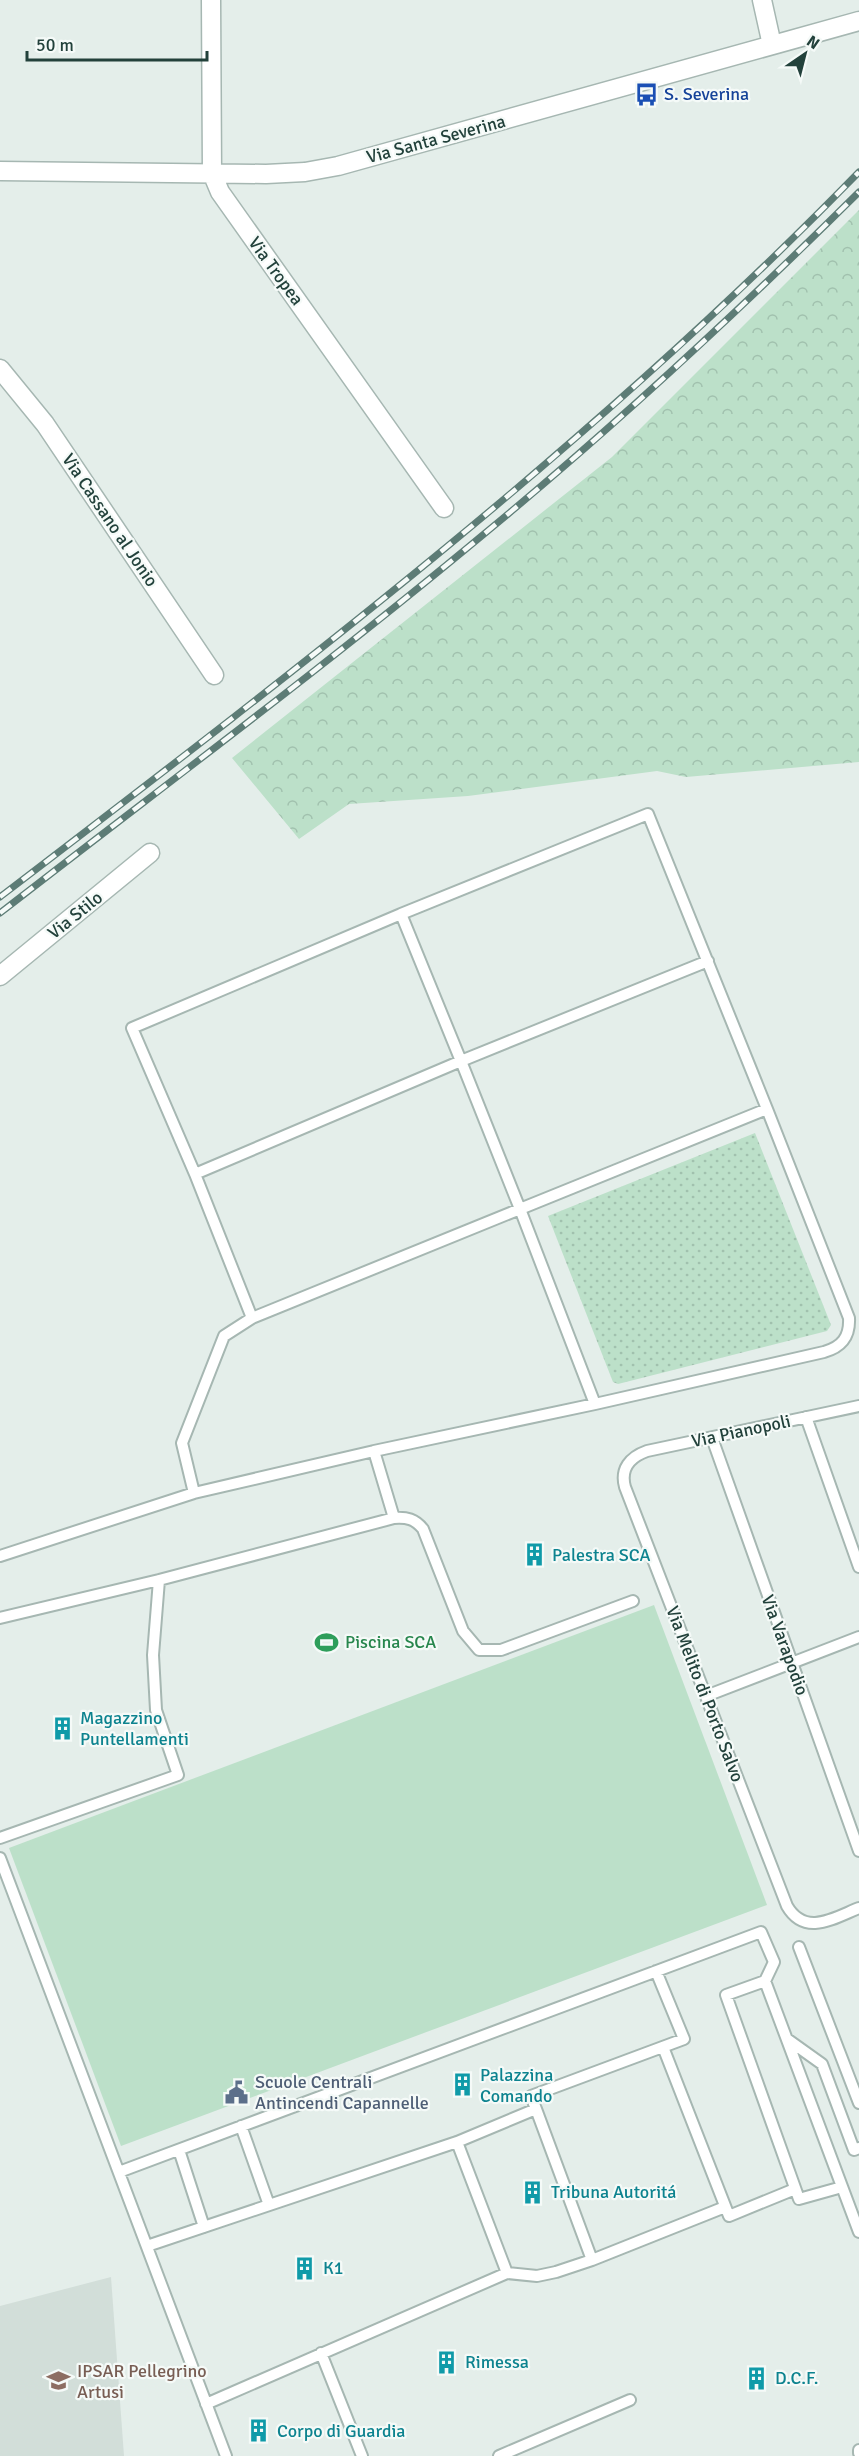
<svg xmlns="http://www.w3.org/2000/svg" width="859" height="2456" font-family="Signika,sans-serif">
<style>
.built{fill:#d2ded9}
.grass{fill:url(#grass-dots)}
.forest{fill:url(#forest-crowns)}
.pitch{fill:#bce0c9}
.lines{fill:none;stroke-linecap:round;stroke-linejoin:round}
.lane-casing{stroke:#a6b7b2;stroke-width:14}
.street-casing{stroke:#a6b7b2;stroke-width:21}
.lane{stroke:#fff;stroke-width:10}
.street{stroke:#fff;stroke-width:18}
.rail-casing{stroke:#5d7c76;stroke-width:7}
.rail{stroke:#f5faf8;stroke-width:4.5;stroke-dasharray:14;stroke-linecap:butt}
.labels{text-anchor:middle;stroke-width:4.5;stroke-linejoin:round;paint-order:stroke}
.transit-label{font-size:18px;fill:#164399;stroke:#f5faf8;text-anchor:start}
.street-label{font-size:18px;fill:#22413b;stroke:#f5faf8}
.culture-label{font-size:18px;fill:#0d838f;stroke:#f5faf8;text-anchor:start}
.leisure-label{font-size:18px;fill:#27864d;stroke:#f5faf8;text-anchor:start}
.service-label{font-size:18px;fill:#4e5e75;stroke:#f5faf8;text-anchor:start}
.education-label{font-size:18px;fill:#785e54;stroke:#f5faf8;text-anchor:start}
</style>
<defs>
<pattern id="grass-dots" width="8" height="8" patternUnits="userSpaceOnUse" patternTransform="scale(1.5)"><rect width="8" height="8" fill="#bce0c9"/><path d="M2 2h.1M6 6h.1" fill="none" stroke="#a1c1ae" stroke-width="1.8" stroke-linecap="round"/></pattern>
<pattern id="forest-crowns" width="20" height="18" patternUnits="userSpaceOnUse" patternTransform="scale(1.5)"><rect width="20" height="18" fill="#bce0c9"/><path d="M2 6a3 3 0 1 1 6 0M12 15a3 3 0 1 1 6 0" fill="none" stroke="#a1c1ae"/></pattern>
</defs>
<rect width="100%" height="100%" fill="#e4eeea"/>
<path class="built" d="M111 2277 124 2456H0V2306Z"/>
<path class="grass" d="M755 1133 831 1325 827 1331 618 1384 613 1382 548 1216Z"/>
<path class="forest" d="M859 210V762L686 777 657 771 468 796 349 804 299 839 232 758 612 457Z"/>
<path class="pitch" d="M654 1605 767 1905 121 2146 9 1848Z"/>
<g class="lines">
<defs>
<path id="lane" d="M708 961 461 1061 401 914 648 814 767 1109
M195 1174 252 1318 520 1209 461 1061 195 1174 132 1028 401 914
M859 1406 647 1451C630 1457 620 1469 625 1487L787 1906C805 1937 834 1918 859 1908
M806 1417 859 1567
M712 1438 859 1851
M374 1451 595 1404 824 1352C842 1347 850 1337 849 1318L767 1109 520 1209 595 1404
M194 1493 182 1443 224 1336 252 1318
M0 1556 194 1493 374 1451 394 1518
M0 1618 159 1580 394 1518C407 1517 415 1519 423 1529L463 1631 479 1650H501L633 1601
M706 1696 859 1637
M0 1838 178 1775 156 1710 153 1655 159 1580
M0 1858 226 2456
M799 1947 859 2103
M787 2039 822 2064 854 2150 859 2148
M663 2047 729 2216 795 2189
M536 2109 592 2260
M241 2126 269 2205
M179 2150 204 2227
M119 2172 761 1932 774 1962 765 1981
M842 2187 799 2199 726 1995 765 1981 859 2232
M147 2246 457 2142 536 2109 531 2096 684 2039 656 1971
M507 2273 537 2276 556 2272 592 2260 725 2207
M321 2353 362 2456
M206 2404 507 2273 457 2142
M859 2450V2453
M499 2456 630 2400"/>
<path id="street" d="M211 0 212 173 220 192 444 508
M762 0 772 45
M0 171 266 174 305 172 338 166 859 21
M0 369 45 424 214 675
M0 976 150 853"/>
</defs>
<use href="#lane" class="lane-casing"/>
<use href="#street" class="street-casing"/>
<use href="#lane" class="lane"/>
<use href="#street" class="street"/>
<defs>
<path id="rail" d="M0 897C298 669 597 441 859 172
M0 913C162 787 327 665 484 534 615 426 739 311 859 192"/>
</defs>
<use href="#rail" class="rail-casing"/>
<use href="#rail" class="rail"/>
</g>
<defs>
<symbol id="bus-bare" viewBox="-9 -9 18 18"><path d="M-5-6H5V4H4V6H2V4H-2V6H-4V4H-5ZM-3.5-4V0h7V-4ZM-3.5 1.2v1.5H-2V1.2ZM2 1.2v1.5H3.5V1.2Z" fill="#1a4fb4" stroke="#f5faf8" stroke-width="2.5" paint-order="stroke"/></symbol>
<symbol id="building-bare" viewBox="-9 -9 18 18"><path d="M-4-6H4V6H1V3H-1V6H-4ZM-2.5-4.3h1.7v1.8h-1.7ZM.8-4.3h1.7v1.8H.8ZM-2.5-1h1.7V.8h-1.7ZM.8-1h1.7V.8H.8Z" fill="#0f9aa8" stroke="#f5faf8" stroke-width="2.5" paint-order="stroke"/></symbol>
<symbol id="stadium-bare" viewBox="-9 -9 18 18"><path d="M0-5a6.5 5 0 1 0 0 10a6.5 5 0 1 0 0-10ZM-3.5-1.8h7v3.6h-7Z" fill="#2e9e5b" stroke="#f5faf8" stroke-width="2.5" paint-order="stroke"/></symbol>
<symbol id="civic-bare" viewBox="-9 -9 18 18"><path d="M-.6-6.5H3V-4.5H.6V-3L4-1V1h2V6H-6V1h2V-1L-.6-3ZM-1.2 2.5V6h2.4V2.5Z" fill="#5c6f8a" stroke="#f5faf8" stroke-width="2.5" paint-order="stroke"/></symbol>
<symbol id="school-bare" viewBox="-9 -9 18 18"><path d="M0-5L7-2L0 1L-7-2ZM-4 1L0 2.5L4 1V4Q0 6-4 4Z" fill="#8d6e63" stroke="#f5faf8" stroke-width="2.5" paint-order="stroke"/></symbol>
</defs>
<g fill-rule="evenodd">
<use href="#bus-bare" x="630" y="78" width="33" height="33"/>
<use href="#building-bare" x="518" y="1538" width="33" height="33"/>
<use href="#stadium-bare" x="310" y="1626" width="33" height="33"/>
<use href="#building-bare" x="46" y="1712" width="33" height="33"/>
<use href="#building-bare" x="446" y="2068" width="33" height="33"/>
<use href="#civic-bare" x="220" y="2076" width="33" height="33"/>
<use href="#building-bare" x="516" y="2176" width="33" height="33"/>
<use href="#building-bare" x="288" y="2252" width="33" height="33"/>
<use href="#building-bare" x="430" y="2346" width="33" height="33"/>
<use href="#building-bare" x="740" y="2362" width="33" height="33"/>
<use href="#school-bare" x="42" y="2364" width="33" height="33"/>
<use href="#building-bare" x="242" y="2414" width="33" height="33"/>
</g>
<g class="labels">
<g class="transit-label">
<text x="664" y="100">S. Severina</text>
</g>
<g class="street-label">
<text transform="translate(436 139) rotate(-15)" y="6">Via Santa Severina</text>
<text transform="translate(276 271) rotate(54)" y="6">Via Tropea</text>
<text transform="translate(110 520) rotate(56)" y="6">Via Cassano al Jonio</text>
<text transform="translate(75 915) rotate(-39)" y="6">Via Stilo</text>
<text transform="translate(741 1431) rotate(-12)" y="6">Via Pianopoli</text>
<text transform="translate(785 1645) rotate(70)" y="6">Via Varapodio</text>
<text transform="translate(705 1694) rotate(69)" y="6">Via Melito di Porto Salvo</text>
</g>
<g class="culture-label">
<text x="552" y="1561">Palestra SCA</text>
<text x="80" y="1724">Magazzino<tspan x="80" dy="21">Puntellamenti</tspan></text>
<text x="480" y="2081">Palazzina<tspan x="480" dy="21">Comando</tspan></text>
<text x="551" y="2198">Tribuna Autoritá</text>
<text x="323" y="2274">K1</text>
<text x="465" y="2368">Rimessa</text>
<text x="775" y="2384">D.C.F.</text>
<text x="277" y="2437">Corpo di Guardia</text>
</g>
<g class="leisure-label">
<text x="345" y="1648">Piscina SCA</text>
</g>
<g class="service-label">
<text x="255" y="2088">Scuole Centrali<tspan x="255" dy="21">Antincendi Capannelle</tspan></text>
</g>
<g class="education-label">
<text x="77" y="2377">IPSAR Pellegrino<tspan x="77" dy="21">Artusi</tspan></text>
</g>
</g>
<g transform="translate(805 54) rotate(35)" stroke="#f5faf8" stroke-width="4.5" paint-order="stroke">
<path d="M0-4.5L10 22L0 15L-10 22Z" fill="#22413b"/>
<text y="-9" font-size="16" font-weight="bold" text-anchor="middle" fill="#22413b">N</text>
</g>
<path d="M27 51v9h180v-9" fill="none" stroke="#22413b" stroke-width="3"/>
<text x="36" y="51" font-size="18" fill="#22413b" stroke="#f5faf8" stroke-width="4.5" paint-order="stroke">50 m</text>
</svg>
